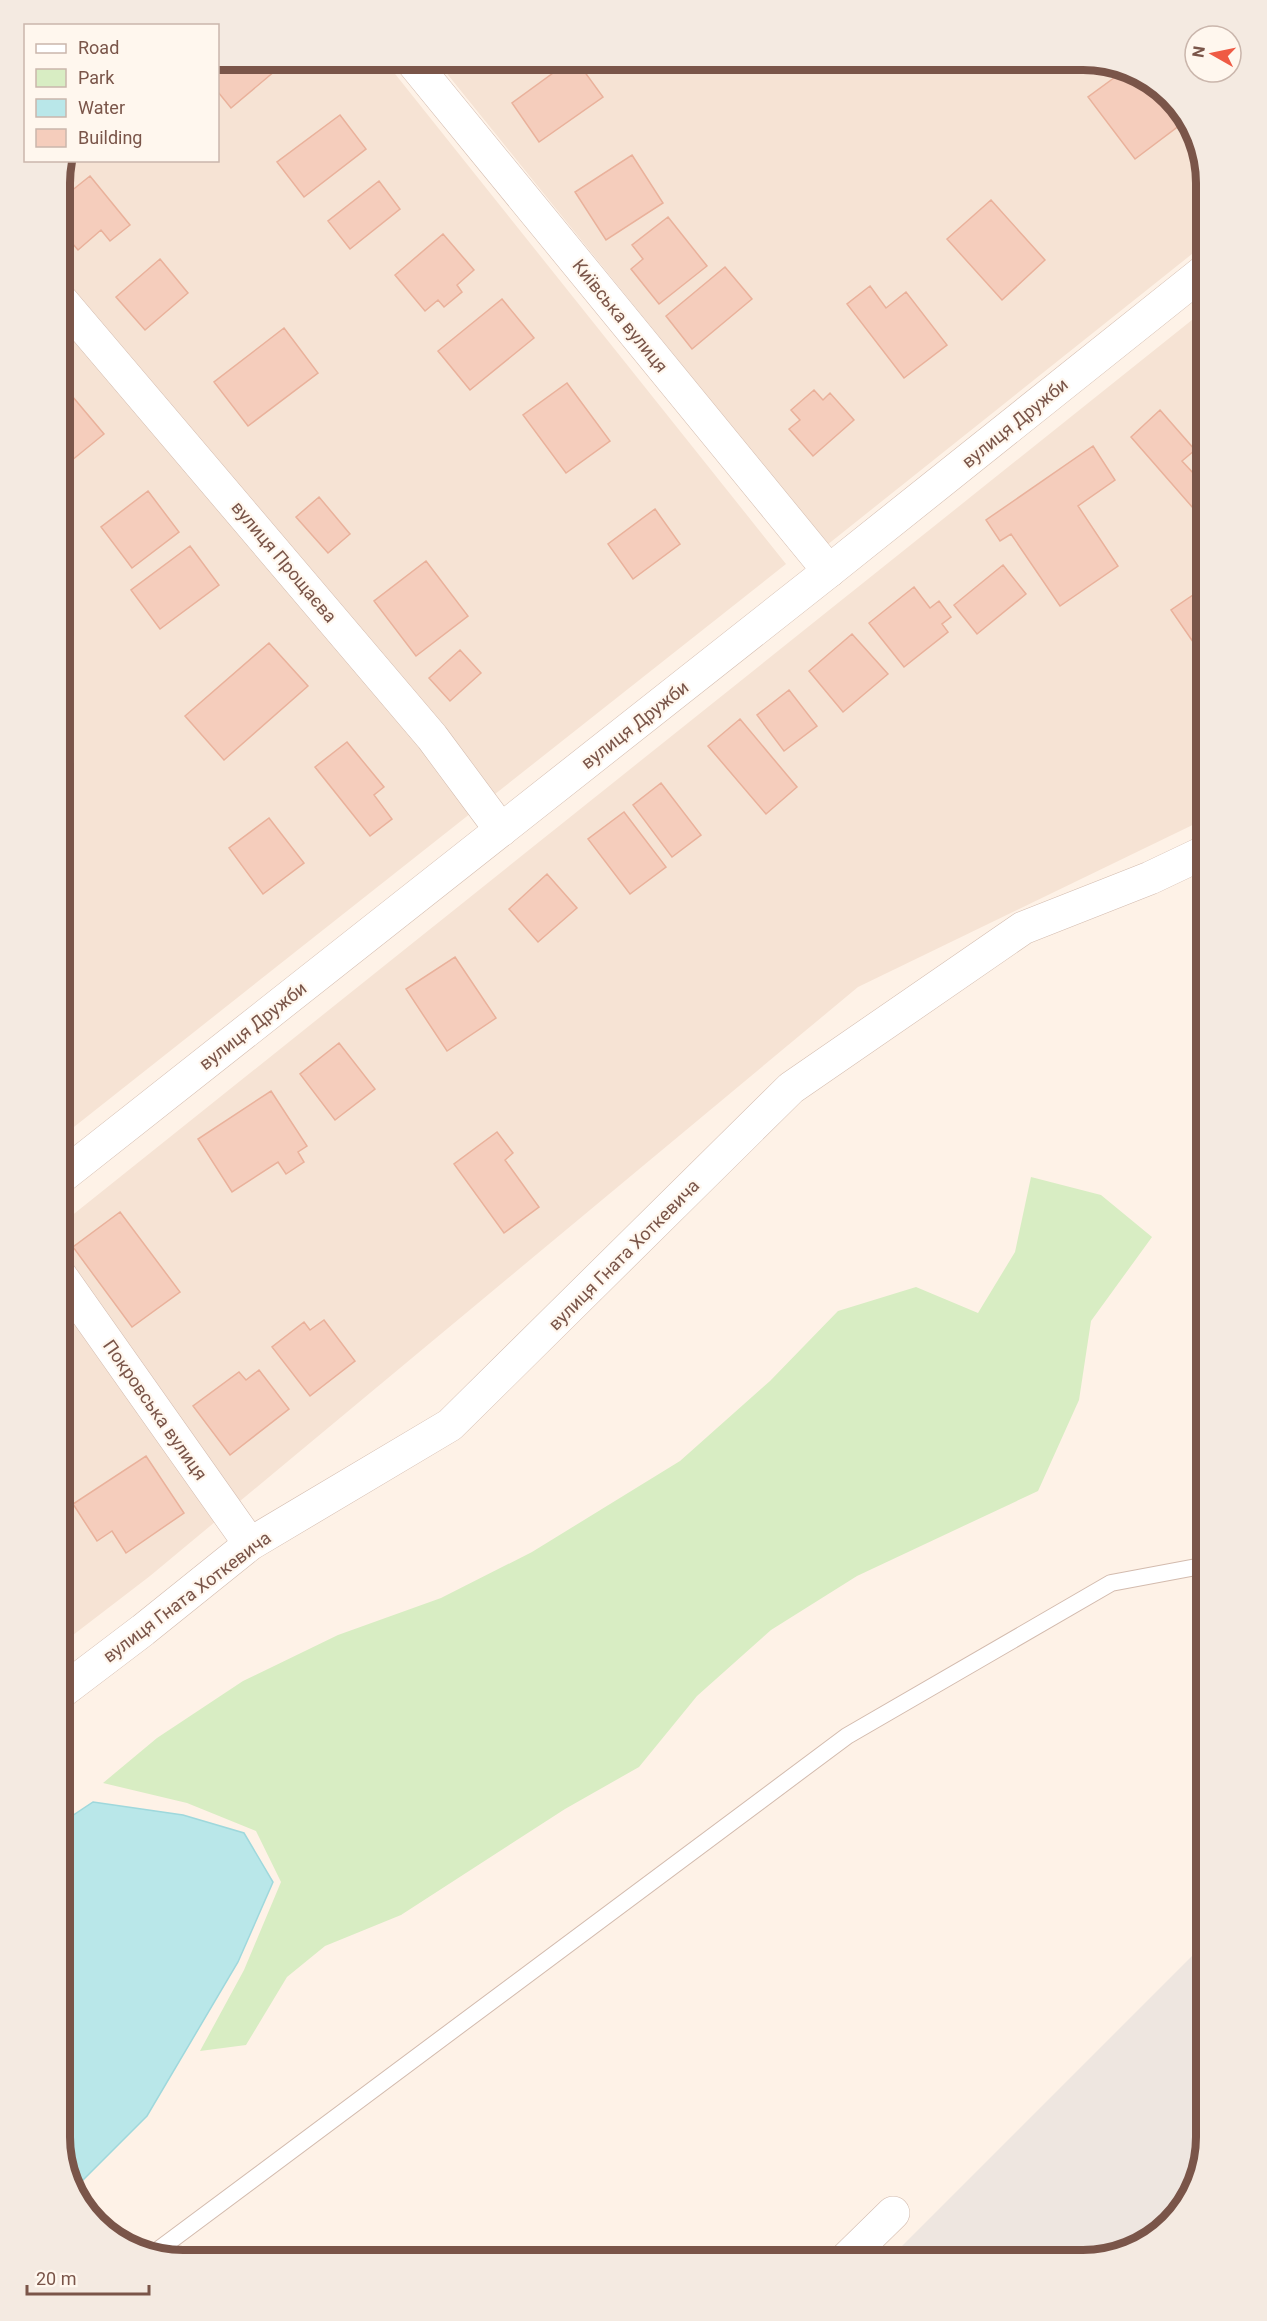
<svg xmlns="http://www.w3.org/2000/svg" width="1267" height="2321" font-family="Roboto,sans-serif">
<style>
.residential{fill:#f6e3d4}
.industrial{fill:#eee6e0}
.green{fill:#d8edc3}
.water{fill:#b9e7e9;stroke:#9fd8dc;stroke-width:1.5}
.building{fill:#f5cdbc;stroke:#e9b19b;stroke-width:1.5}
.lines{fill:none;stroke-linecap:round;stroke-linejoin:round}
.service-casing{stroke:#d3bbae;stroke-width:18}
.minor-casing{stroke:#d3bbae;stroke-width:34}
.tertiary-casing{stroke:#d3bbae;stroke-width:34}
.service{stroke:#fff;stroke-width:16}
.minor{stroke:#fff;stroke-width:33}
.tertiary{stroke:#fff;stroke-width:33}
.labels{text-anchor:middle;stroke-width:4.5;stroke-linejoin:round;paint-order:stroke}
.street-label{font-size:18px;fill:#7a5549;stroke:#fff7ee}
.rim{fill:none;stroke:#7a5549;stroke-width:8}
</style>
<rect width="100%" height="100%" fill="#fef2e7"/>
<path class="residential" d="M218 60H384L786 564 60 1138V175L64 161 218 160Z
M436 60H1092L1159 85 1197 136 1207 183V242L827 545Z
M1207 308V818L858 987 150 1576 60 1645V1225Z"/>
<path class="industrial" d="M1207 1941V2138L1186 2207 1131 2251 1084 2261H887Z"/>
<path class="green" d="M1031 1177 1101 1195 1152 1237 1091 1321 1079 1400 1038 1491 857 1576 771 1630 697 1696 639 1767 565 1809 401 1915 325 1946 287 1977 246 2045 200 2051 244 1970 281 1882 256 1831 187 1803 103 1783 157 1738 243 1681 338 1635 441 1598 532 1552 680 1461 770 1381 838 1311 916 1287 978 1313 1015 1252Z"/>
<path class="water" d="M93 1802 183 1815 244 1833 273 1882 238 1962 147 2116 73 2190 70 2185 60 2138V1824Z"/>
<path class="building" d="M218 60H288L231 108 218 92Z
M571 60H576L603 97 539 142 512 103Z
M1122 72 1147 81 1180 125 1135 159 1088 97Z
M340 115 366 149 304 197 277 162Z
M632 155 663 203 606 240 575 192Z
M90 176 130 225 110 241 101 230 78 250 60 229V200Z
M379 181 400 209 350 249 328 221Z
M991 200 1045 260 1002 300 947 239Z
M668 217 707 266 659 304 631 269 643 259 632 245Z
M443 234 474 270 457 285 462 292 444 307 438 300 425 311 395 275Z
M160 259 188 293 145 330 116 297Z
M725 267 752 299 692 349 666 316Z
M870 286 886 308 906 292 947 345 904 378 847 304Z
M502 299 534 338 470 390 438 351Z
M284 328 318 373 248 426 214 382Z
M567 383 610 441 566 473 523 415Z
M67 390 104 434 60 470V395Z
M814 390 823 400 830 393 854 420 813 456 789 429 800 420 791 410Z
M1160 410 1195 450 1182 461 1207 488V496L1193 508 1131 437Z
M1093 446 1115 480 1078 506 1118 566 1060 606 1011 534 1000 541 986 520Z
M148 491 179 532 132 568 101 527Z
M319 497 350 534 328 553 296 517Z
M655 509 680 544 633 579 608 544Z
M190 546 219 585 160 629 131 590Z
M426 561 468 616 416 656 374 601Z
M1003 565 1026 594 977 634 954 605Z
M914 587 930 608 939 601 951 617 942 624 948 632 904 667 869 623Z
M1193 595 1207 614V662L1171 610Z
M852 634 888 674 843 712 809 671Z
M269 643 308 686 224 760 185 716Z
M460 650 481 673 450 701 429 678Z
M789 690 817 726 784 751 757 715Z
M740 719 797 787 766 814 708 746Z
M347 742 384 787 374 795 392 819 370 836 315 767Z
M661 783 701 835 672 857 633 805Z
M624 812 666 867 630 894 588 839Z
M269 818 304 863 263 894 229 848Z
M547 874 577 908 538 942 509 909Z
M455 957 496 1018 447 1051 406 989Z
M339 1043 375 1089 335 1120 300 1074Z
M271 1091 307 1146 298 1152 304 1162 286 1174 278 1162 232 1192 198 1139Z
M497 1132 513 1153 505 1160 539 1207 504 1233 454 1164Z
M120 1212 180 1292 132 1327 73 1247Z
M324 1320 355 1361 310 1396 272 1347 304 1322 310 1330Z
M259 1370 289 1409 230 1455 193 1406 239 1372 246 1380Z
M146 1456 184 1513 126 1553 112 1531 97 1541 73 1504Z"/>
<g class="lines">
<defs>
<path id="service" d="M154 2253 847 1736 1111 1583 1207 1565"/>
<path id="minor" d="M411 60 829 571
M60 299 432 737 501 830
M60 1275 250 1544
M60 1693 143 1630 250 1544 450 1425 791 1088 1023 928 1150 878 1207 851
M844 2261 893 2213"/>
<path id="tertiary" d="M60 1178 829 571 1207 269"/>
</defs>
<use href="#service" class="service-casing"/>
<use href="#minor" class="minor-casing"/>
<use href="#tertiary" class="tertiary-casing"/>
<use href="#service" class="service"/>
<use href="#minor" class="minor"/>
<use href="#tertiary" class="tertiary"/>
</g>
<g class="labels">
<g class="street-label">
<text transform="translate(620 316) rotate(51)" y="6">Київська вулиця</text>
<text transform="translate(1015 423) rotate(-39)" y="6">вулиця Дружби</text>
<text transform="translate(284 562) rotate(50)" y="6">вулиця Прощаєва</text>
<text transform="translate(635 725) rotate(-38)" y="6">вулиця Дружби</text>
<text transform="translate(253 1026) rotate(-38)" y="6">вулиця Дружби</text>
<text transform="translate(624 1255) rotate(-45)" y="6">вулиця Гната Хоткевича</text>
<text transform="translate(155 1410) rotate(55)" y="6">Покровська вулиця</text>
<text transform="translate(187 1597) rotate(-37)" y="6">вулиця Гната Хоткевича</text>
</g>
</g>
<path d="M0 0H1267V2321H0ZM183 70H1083A113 113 0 0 1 1196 183V2137A113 113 0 0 1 1083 2250H183A113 113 0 0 1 70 2137V183A113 113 0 0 1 183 70Z" fill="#f4eae1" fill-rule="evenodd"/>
<path class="rim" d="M183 70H1083A113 113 0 0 1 1196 183V2137A113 113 0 0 1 1083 2250H183A113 113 0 0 1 70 2137V183A113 113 0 0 1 183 70Z"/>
<rect x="24" y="24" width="195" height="138" fill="#fff7ee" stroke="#cab6ac" stroke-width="1.5"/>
<rect x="36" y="44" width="30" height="9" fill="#ffffff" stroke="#cab6ac" stroke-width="1.5"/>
<text x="78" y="54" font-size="18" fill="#7a5549">Road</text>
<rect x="36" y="69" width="30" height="18" fill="#d8edc3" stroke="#cab6ac" stroke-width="1.5"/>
<text x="78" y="84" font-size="18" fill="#7a5549">Park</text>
<rect x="36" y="99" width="30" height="18" fill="#b9e7e9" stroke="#cab6ac" stroke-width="1.5"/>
<text x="78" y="114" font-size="18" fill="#7a5549">Water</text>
<rect x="36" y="129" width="30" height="18" fill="#f5cdbc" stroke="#cab6ac" stroke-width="1.5"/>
<text x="78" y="144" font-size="18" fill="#7a5549">Building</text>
<g transform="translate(1213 54) rotate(279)"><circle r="28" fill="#fff7ee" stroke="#cab6ac" stroke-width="1.5"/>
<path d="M0-4.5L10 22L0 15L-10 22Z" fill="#ef5a44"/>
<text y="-9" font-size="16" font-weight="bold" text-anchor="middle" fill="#7a5549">N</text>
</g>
<path d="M27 2285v9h122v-9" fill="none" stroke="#7a5549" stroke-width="3"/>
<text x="36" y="2285" font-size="18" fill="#7a5549" stroke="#fff7ee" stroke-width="4.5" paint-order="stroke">20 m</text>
</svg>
